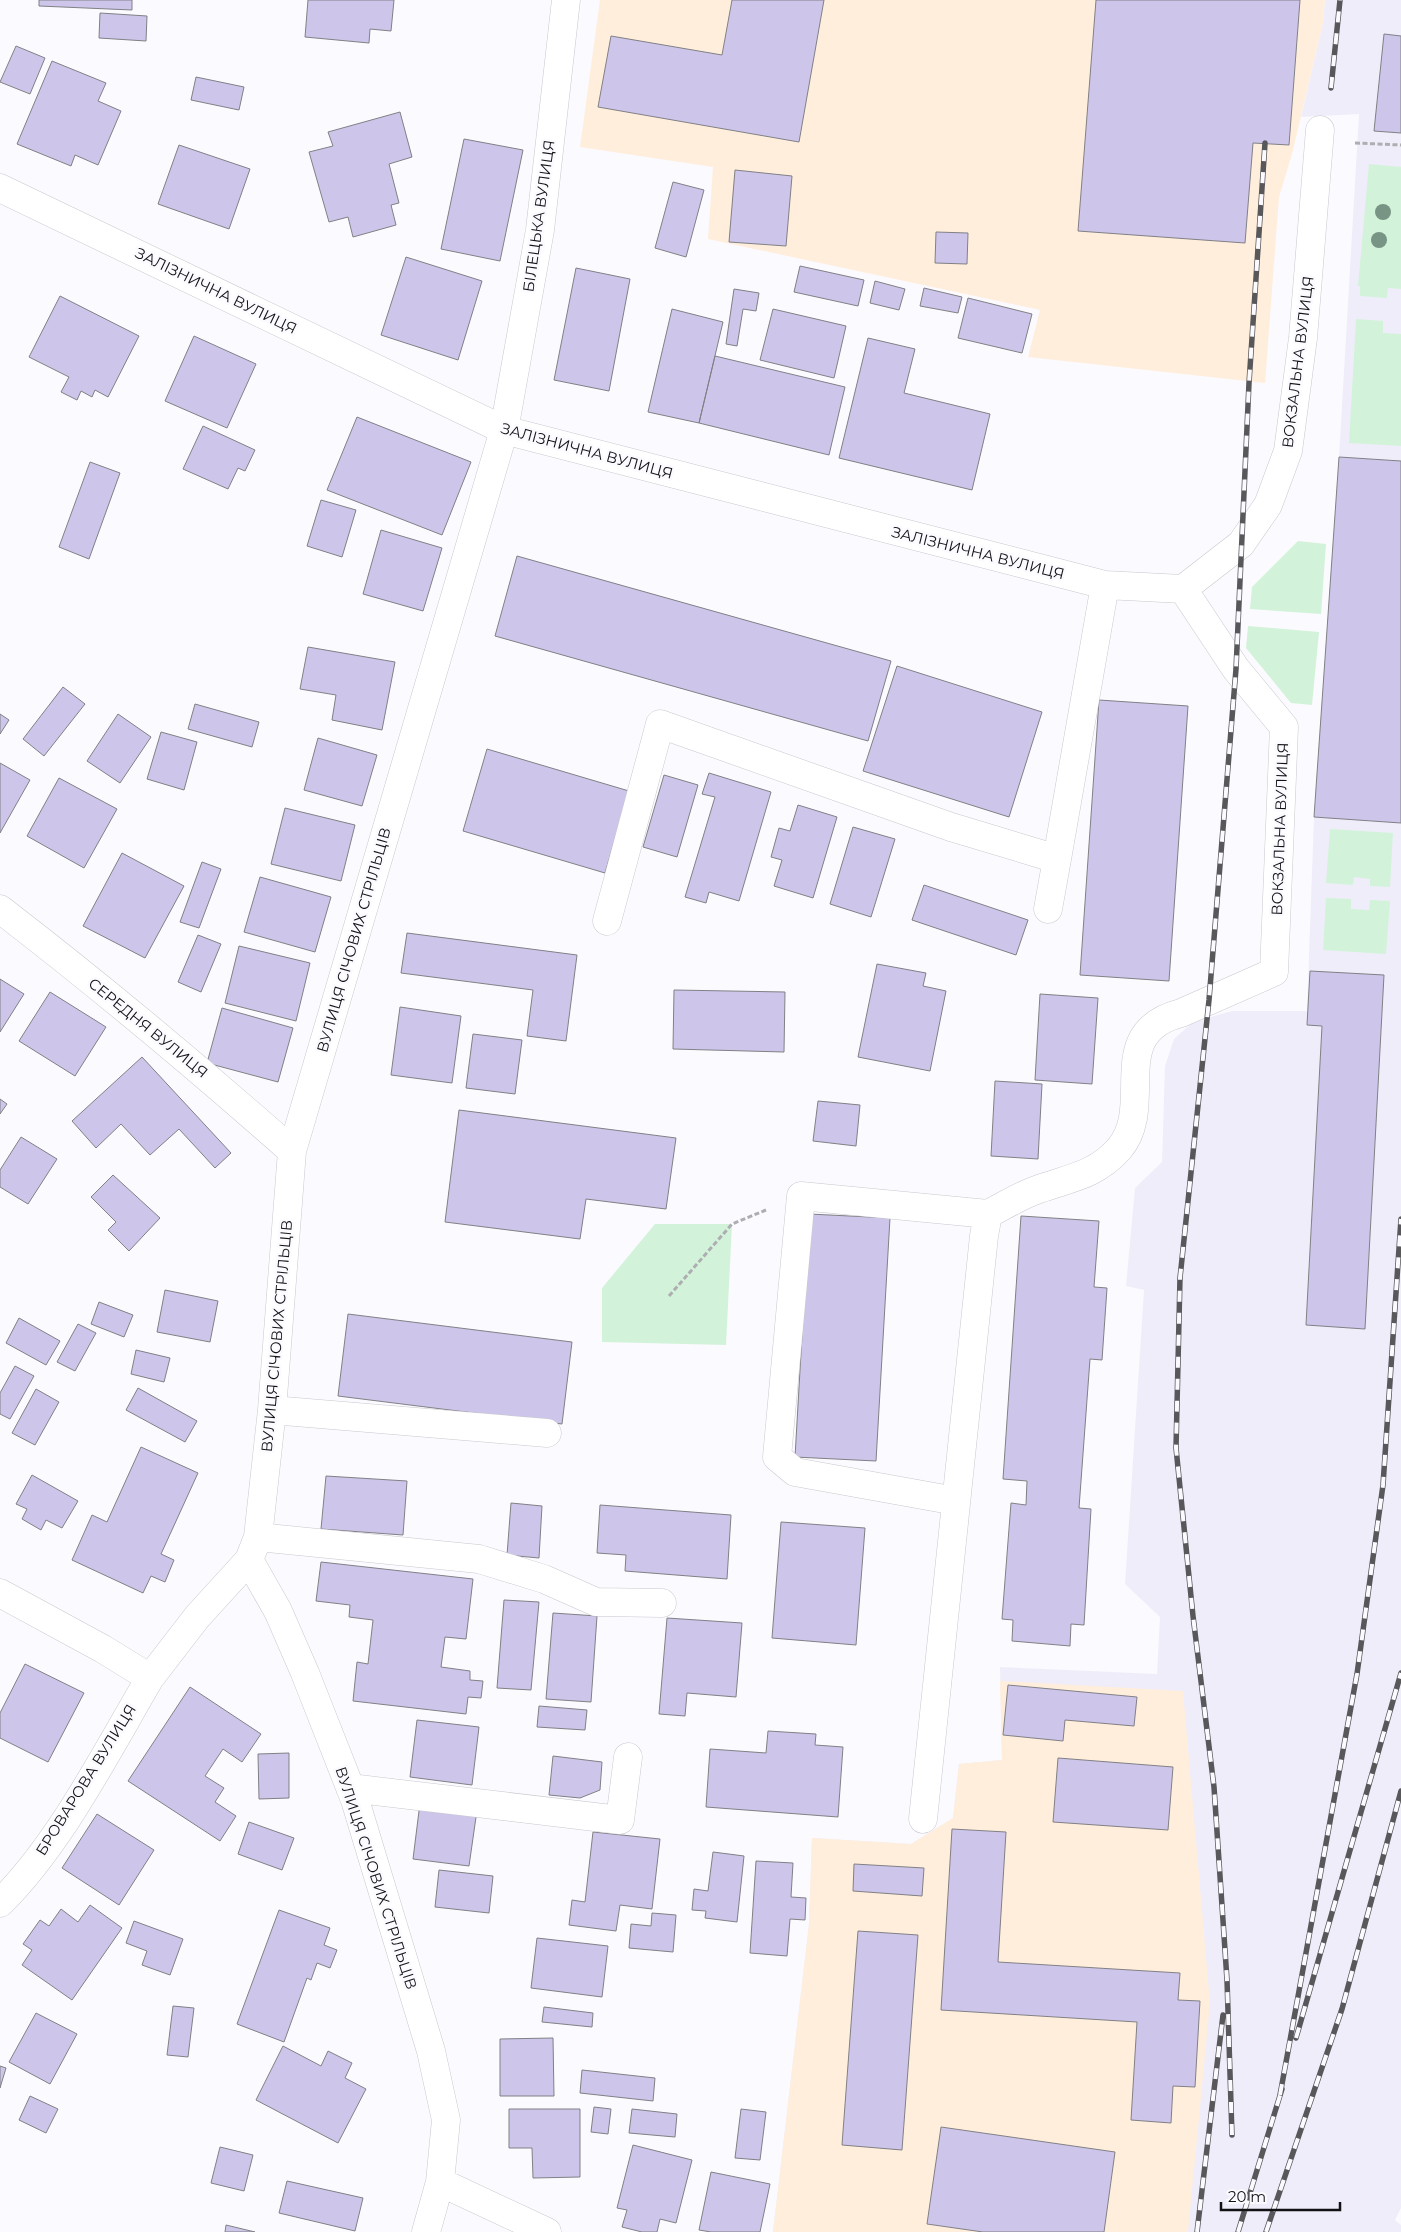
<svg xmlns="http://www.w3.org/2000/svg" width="1401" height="2232" font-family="Montserrat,sans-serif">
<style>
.built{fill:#efedfa}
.industrial{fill:#ffeedc}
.green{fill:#d2f3d9}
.building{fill:#cdc6ea;stroke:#818085}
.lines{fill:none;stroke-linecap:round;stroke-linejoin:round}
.minor-casing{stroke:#c9c8ce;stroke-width:29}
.path{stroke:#aeaeb2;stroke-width:3;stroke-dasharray:5 2.5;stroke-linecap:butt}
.minor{stroke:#fff;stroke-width:28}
.rail-casing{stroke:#58575a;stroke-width:5.5}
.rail{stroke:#fbfaff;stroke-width:4;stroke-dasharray:11;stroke-linecap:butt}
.tree{fill:#779484}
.labels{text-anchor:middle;stroke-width:5;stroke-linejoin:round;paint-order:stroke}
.street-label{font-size:15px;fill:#121214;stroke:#fbfaff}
</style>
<rect width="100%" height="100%" fill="#fbfaff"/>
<path class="built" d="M1325 0H1401V2208L1395 2220 1401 2225V2232H773L809 1924 812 1838 911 1844 953 1818 959 1764 1002 1760 1000 1667 1157 1674 1160 1617 1125 1584 1144 1290 1126 1286 1135 1188 1162 1162 1165 1066 1174 1039 1193 1022 1232 1011H1307L1314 817 1339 457 1359 114 1301 117 1323 23Z"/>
<path class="industrial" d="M600 0H1325L1323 23 1292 154 1279 197 1265 383 1028 357 1040 310 708 239 713 167 580 147Z
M1000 1681 1183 1691 1210 2003 1188 2232H773L809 1924 812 1838 911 1844 953 1818 959 1764 1002 1760Z"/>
<path class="green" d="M1369 164 1401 167V289L1388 288 1387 298 1360 296V286H1358Z
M1356 319 1383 321V333L1401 334V446L1349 443Z
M1298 541 1326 544 1321 614 1250 609 1252 587Z
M1248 626 1319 632 1312 705 1291 703 1246 648Z
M1330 829 1393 833 1390 887 1370 886V879L1354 877 1353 885 1326 883Z
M1326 898 1351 899V909L1369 910 1370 900 1390 901 1386 954 1323 950Z
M655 1224H732L726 1345 602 1342V1288Z"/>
<path class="building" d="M39 0H132V10L39 6Z
M308 0H394L391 31 370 29 369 43 305 37Z
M732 0H824L799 142 598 107 611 36 722 55Z
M1096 0H1300L1289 145 1253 143 1245 243 1078 231Z
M100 13 147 16 146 41 99 38Z
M1384 34 1401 36V133L1374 131Z
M16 46 45 58 30 94 0 82Z
M52 61 106 83 98 101 121 111 98 165 75 155 71 166 17 144Z
M196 77 244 87 239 110 191 100Z
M400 112 412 157 389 164 399 203 391 205 396 225 353 237 348 217 329 222 309 152 333 146 328 132Z
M464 139 523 150 500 261 441 249Z
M179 145 250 169 229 229 158 204Z
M735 170 792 176 786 246 729 242Z
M673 182 704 190 686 257 655 248Z
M936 232 968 233 967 264 935 263Z
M406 257 482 281 458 360 381 335Z
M800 266 864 280 858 306 794 292Z
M576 268 630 279 609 391 554 380Z
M875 281 905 289 899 310 870 303Z
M924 288 962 297 958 313 920 306Z
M734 289 759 293 756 311 743 309 737 346 726 344Z
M60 296 139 336 108 397 95 390 92 397 81 391 77 400 61 392 69 377 29 357Z
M968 298 1032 314 1022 353 958 338Z
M672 309 723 322 699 423 648 412Z
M773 309 846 326 834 378 760 360Z
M194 336 256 364 227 428 165 401Z
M868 338 915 349 904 393 990 414 972 490 839 458Z
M715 356 845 387 829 455 699 423Z
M357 417 471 462 442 535 327 490Z
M203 426 255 450 245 471 238 468 228 489 183 469Z
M1339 457 1401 461V823L1314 817Z
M90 462 120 473 89 559 59 547Z
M321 500 356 510 342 557 307 546Z
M381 530 442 548 423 611 363 594Z
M517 556 891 661 868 741 495 636Z
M308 647 395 662 382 730 332 720 336 695 300 689Z
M897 666 1042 712 1009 817 863 771Z
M63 687 85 704 44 756 23 739Z
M1099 700 1188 706 1169 981 1080 975Z
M195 704 259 722 252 747 188 729Z
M0 714 9 720 0 734Z
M118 714 151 737 120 783 87 761Z
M161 732 197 742 184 790 147 779Z
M318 738 377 755 362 806 304 790Z
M487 749 629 791 605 873 463 831Z
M0 763 30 780 0 833Z
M709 773 771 792 739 901 709 892 706 903 685 897 715 797 702 794Z
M664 775 698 785 677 857 643 847Z
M59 778 117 809 84 868 27 836Z
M798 805 837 817 813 898 774 886 782 860 771 857 779 828 790 831Z
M285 808 355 825 341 881 271 864Z
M853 827 895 839 871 917 830 904Z
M122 853 184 886 145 958 83 926Z
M202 862 221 869 199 928 180 922Z
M260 877 331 897 315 952 244 932Z
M924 885 1028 920 1016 955 912 920Z
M407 933 577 955 566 1041 527 1036 533 990 401 973Z
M198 935 221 944 201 992 178 982Z
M239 946 310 963 296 1021 225 1003Z
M877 964 926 973 923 986 946 991 930 1071 858 1057Z
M1310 971 1384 975 1365 1329 1306 1325 1322 1026 1307 1025Z
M0 979 24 994 0 1032Z
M674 990 785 992 784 1052 673 1049Z
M50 992 106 1027 75 1076 19 1041Z
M1040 994 1098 998 1092 1084 1035 1080Z
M400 1007 461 1016 452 1083 391 1075Z
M222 1008 293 1028 278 1082 207 1063Z
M473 1034 522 1040 515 1094 466 1088Z
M142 1057 231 1153 215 1168 179 1129 150 1155 121 1124 96 1148 72 1121Z
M995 1081 1042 1084 1038 1159 991 1156Z
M0 1099 7 1104 0 1114Z
M818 1101 860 1105 856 1146 813 1141Z
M459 1110 676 1138 666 1209 586 1199 580 1239 445 1222Z
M21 1137 57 1159 28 1204 0 1187V1170Z
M113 1175 160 1218 129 1251 108 1230 116 1222 91 1197Z
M809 1214 890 1218 876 1461 795 1457Z
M1021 1216 1099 1221 1094 1287 1107 1288 1102 1360 1090 1359 1079 1508 1091 1509 1084 1625 1071 1624 1070 1646 1012 1641 1013 1620 1002 1619 1011 1503 1026 1505 1027 1481 1003 1479Z
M165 1290 218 1301 210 1342 157 1332Z
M99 1302 133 1315 124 1337 91 1324Z
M348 1314 572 1342 562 1424 338 1396Z
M19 1318 60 1341 46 1365 6 1343Z
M78 1324 96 1333 75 1371 57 1362Z
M136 1350 170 1358 164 1382 131 1374Z
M15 1366 34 1376 10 1419 0 1414V1393Z
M138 1388 197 1421 185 1442 126 1410Z
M36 1389 59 1402 35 1445 12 1433Z
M141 1447 198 1473 161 1554 174 1560 165 1582 151 1576 143 1593 72 1560 92 1515 107 1522Z
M32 1475 78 1501 62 1528 46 1520 41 1530 22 1519 27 1509 16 1504Z
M326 1476 407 1481 403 1535 321 1529Z
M511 1503 542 1506 539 1558 507 1555Z
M600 1505 731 1515 727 1579 625 1571 626 1555 597 1553Z
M781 1522 865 1528 856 1645 772 1638Z
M321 1562 473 1579 466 1639 445 1637 441 1667 470 1671V1680L483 1681 481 1698 468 1697 466 1714 353 1701 357 1662 368 1664 373 1620 349 1617 350 1605 316 1601Z
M504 1600 539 1602 531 1690 497 1688Z
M553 1613 597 1616 591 1702 546 1699Z
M667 1618 742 1623 736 1697 687 1693 685 1716 659 1714Z
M25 1664 84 1693 48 1762 0 1738V1713Z
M1008 1685 1137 1697 1134 1726 1065 1720 1063 1741 1003 1735Z
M190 1687 261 1734 242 1762 223 1749 205 1776 224 1788 215 1802 236 1816 220 1841 128 1781Z
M539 1706 587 1710 585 1730 537 1727Z
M417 1720 479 1727 472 1785 410 1777Z
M768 1731 816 1734 815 1745 843 1747 838 1817 706 1807 710 1749 766 1753Z
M289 1753V1798L259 1799 258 1754Z
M553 1756 602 1762 600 1790 580 1798 549 1795Z
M1058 1758 1173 1767 1168 1830 1053 1822Z
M420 1803 477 1810 469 1866 413 1859Z
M97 1814 154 1850 119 1905 62 1868Z
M249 1822 294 1838 282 1870 238 1854Z
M952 1829 1006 1832 998 1962 1180 1973 1178 2000 1200 2001 1195 2087 1173 2086 1171 2123 1131 2120 1137 2022 941 2010Z
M593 1832 660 1839 652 1909 620 1905 616 1931 569 1925 572 1900 585 1902Z
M713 1852 744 1856 737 1922 705 1918 706 1911 692 1910 694 1889 708 1891Z
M756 1861 793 1863 791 1897 806 1898 805 1920 790 1919 787 1956 750 1953Z
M854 1864 924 1868 922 1896 853 1891Z
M439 1870 493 1876 489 1913 435 1907Z
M90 1905 122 1928 72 2000 22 1965 32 1950 23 1944 40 1920 49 1926 61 1909 78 1922Z
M279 1910 330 1928 324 1945 337 1950 330 1968 317 1963 311 1980 307 1978 284 2042 237 2024Z
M652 1913 676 1915 673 1952 629 1948 631 1924 651 1926Z
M134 1921 183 1939 170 1975 142 1965 147 1951 126 1943Z
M858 1931 918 1935 902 2150 842 2145Z
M537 1938 608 1946 602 1997 531 1988Z
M173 2006 194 2008 188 2057 167 2055Z
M544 2007 593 2013 592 2027 542 2022Z
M36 2013 77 2034 50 2084 9 2062Z
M553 2038 554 2096H500V2039Z
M283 2046 321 2066 328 2051 352 2063 345 2078 366 2089 338 2143 256 2100Z
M0 2066 6 2068 0 2088Z
M582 2070 655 2078 653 2101 580 2093Z
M30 2096 58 2109 46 2133 19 2120Z
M594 2107 611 2109 608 2134 591 2132Z
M509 2109H580V2177L533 2178 532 2148H509Z
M632 2109 677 2114 675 2137 629 2133Z
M741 2109 766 2112 760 2160 735 2158Z
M941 2127 1115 2152 1104 2232H983L927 2224Z
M633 2145 692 2160 676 2223 660 2219 657 2232H642L622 2227 627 2210 617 2208Z
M220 2147 253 2155 244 2191 211 2183Z
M711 2172 770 2184 760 2232H711L699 2230Z
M287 2181 363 2198 355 2231 279 2213Z
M226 2225 255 2232H225Z"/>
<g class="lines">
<defs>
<path id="minor" d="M0 188 504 430 1105 585 1183 589
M1183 589 1241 544 1268 505 1288 451 1303 338 1320 130
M0 909C100 986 197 1067 292 1151
M1048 909 1057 859
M607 921 660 724 951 827 1057 859 1105 585
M272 1410 547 1433
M956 1501 795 1472 777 1457 801 1196 988 1214
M258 1537 479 1559 544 1579 596 1602 662 1603
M249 1560 278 1611 305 1673 355 1800 431 2051 446 2120 440 2182 426 2232
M0 1593 103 1649 150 1678 197 1617 249 1560 258 1537 272 1410 292 1151 504 430 540 230 566 0
M350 1788 620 1820 628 1757
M923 1819 984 1236 988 1214C1004 1206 1021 1195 1039 1189 1070 1178 1096 1175 1119 1149 1157 1105 1104 1033 1181 1013L1274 972 1284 727 1236 669 1183 589
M0 1903C60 1844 107 1751 150 1678
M440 2182 547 2232"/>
</defs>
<use href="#minor" class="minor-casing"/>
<path class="path" d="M1355 143 1401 145
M669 1296 732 1224 766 1210"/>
<use href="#minor" class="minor"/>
<defs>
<path id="rail" d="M1331 88 1340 0
M1296 2038 1401 1673
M1280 2095 1357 1674 1383 1485 1401 1219
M1232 2135 1227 1980 1214 1787 1193 1616 1176 1448 1180 1278 1209 1000 1236 669 1249 383 1265 143
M1197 2232 1223 2015
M1238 2232 1282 2089
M1266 2232 1342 2009 1401 1791"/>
</defs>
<use href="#rail" class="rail-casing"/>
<use href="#rail" class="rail"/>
</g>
<g class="tree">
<circle cx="1383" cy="212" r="8"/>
<circle cx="1379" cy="240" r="8"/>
</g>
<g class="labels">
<g class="street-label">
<text transform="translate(539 216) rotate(-82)" y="5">БІЛЕЦЬКА ВУЛИЦЯ</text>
<text transform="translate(216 291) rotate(26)" y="5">ЗАЛІЗНИЧНА ВУЛИЦЯ</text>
<text transform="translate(1298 362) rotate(-83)" y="5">ВОКЗАЛЬНА ВУЛИЦЯ</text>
<text transform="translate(587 451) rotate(15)" y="5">ЗАЛІЗНИЧНА ВУЛИЦЯ</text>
<text transform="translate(978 553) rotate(14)" y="5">ЗАЛІЗНИЧНА ВУЛИЦЯ</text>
<text transform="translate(1280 829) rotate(-88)" y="5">ВОКЗАЛЬНА ВУЛИЦЯ</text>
<text transform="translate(354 940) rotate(-74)" y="5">ВУЛИЦЯ СІЧОВИХ СТРІЛЬЦІВ</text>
<text transform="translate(148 1028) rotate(39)" y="5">СЕРЕДНЯ ВУЛИЦЯ</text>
<text transform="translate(277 1336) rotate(-85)" y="5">ВУЛИЦЯ СІЧОВИХ СТРІЛЬЦІВ</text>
<text transform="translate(86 1780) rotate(-58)" y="5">БРОВАРОВА ВУЛИЦЯ</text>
<text transform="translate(376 1878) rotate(72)" y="5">ВУЛИЦЯ СІЧОВИХ СТРІЛЬЦІВ</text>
</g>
</g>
<path d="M1221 2202v8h119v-8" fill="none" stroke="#121214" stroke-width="2.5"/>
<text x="1228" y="2202" font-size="15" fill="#121214" stroke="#fbfaff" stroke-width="4" paint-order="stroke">20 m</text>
</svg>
